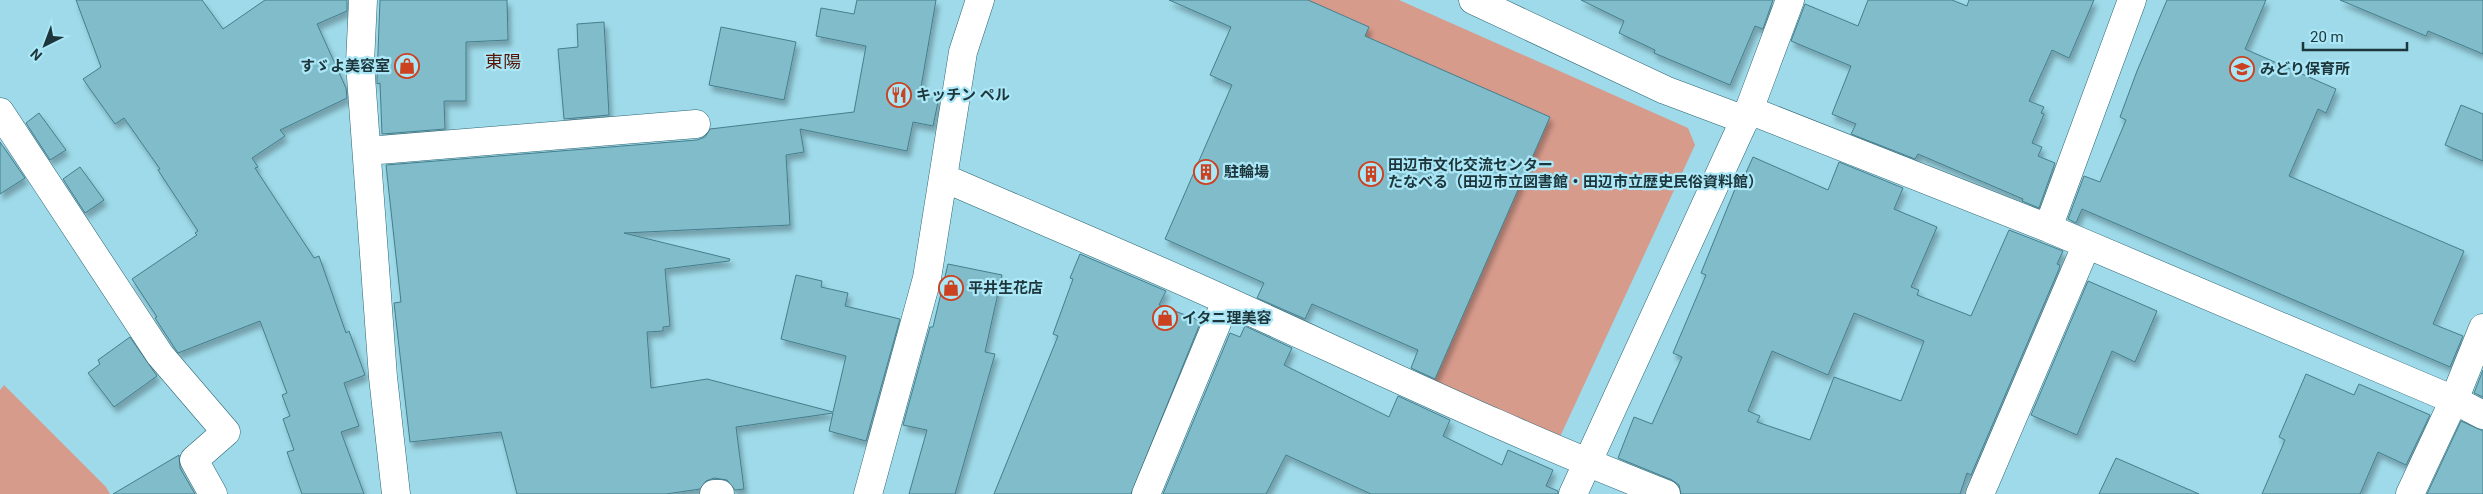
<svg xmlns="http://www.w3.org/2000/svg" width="2483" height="494" font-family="Roboto,'Noto Sans JP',sans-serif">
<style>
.green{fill:#d79b8c}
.building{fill:#81bcca;stroke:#457e8c;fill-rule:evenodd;filter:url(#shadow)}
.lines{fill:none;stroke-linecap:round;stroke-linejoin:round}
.street-casing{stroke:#2b6673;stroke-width:29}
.secondary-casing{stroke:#2b6673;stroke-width:29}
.street{stroke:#fff;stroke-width:28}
.secondary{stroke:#fff;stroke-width:28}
.labels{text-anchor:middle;stroke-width:4.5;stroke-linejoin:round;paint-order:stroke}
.poi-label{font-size:15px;font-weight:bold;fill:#1d363b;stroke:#abe7f6;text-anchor:start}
.quarter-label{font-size:18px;fill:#571505;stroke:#abe7f6}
</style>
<defs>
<filter id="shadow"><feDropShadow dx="3" dy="5.5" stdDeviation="2.5" flood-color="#0004"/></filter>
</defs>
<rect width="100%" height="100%" fill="#9edae9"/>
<path class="green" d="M1308 0H1399L1688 128 1695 145 1559 439 1433 383 1549 117 1365 36 1369 27Z
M4 385 106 487 110 494H0V390Z"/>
<path class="building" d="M76 0H202L223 29 265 0H347V11L317 24 346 88 347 98 280 130 285 136 252 158 258 167 255 168 314 258 319 256 346 333 349 331 365 375 344 383 359 426 341 432 364 494H302L287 452 294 450 283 419 290 416 282 395 287 393 260 321 178 353 155 318 157 317 132 279 197 235 195 233 198 231 158 170 160 169 124 118 115 124 83 79 101 67Z
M380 0H507L508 40 466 42V101H444L445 129 382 134 380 83 377 84V78Z
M857 0H936L920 93 939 97 933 126 913 122 907 151 800 129 804 152 786 155 790 225 624 233 730 259 729 261 665 269 670 326 663 327V331L647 332 651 388 707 379 833 412 846 356 781 339 796 275 822 281 821 287 848 293 845 306 900 319 866 441 829 431 833 413 736 427 744 489 735 490 727 480 714 478 706 481 700 489 666 494H517L501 432 410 442 394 303 401 302 386 165 697 140 705 137 710 129 854 112 866 46 816 36 821 8 854 14Z
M1169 0H1308L1369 27 1365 36 1550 117 1435 379 1411 368 1418 350 1312 304 1305 319 1257 298 1264 283 1165 239 1232 85 1210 75 1231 27Z
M1581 0H1773L1763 29 1755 26 1730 85 1654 53 1655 50 1619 33 1624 21Z
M1868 0H1952L1967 6 1969 0H2094L2069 58 2052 50 2029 101 2044 107 2041 113 2044 114 2032 143 2042 147 2038 156 2055 163 2039 208 2022 201 2023 199 1918 154 1915 159 1851 134 1856 124 1832 114 1851 66 1791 41 1805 4 1858 26Z
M2167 0H2266L2245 49 2336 89 2326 113 2318 109 2289 176 2464 251 2433 324 2463 336 2450 367 2082 209 2076 223 2068 219 2084 176 2100 182 2126 120 2120 117 2137 71Z
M2340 0H2483V54L2428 31 2426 36Z
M604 22 609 115 564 119 558 49 578 47 577 24Z
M721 27 796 42 784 100 709 85Z
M2461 105 2483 114V161L2445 145Z
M39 113 66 150 50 160 26 123Z
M0 142 25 178 0 194Z
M1753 157 1828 190 1839 162 1903 188 1894 209 1937 227 1911 287 1919 290 1917 295 1971 316 2009 230 2063 251 2057 264 2060 265 2059 269 1971 475 1967 473 1960 494H1681L1679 485 1672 480 1618 458 1634 417 1652 424 1682 357 1673 353 1706 275 1701 273 1737 184 1740 186ZM1854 313 1924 341 1901 401 1834 377 1810 440 1757 422 1760 416 1748 411 1772 351 1828 375Z
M80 167 104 200 85 213 63 179Z
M1080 254 1166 291 1159 305 1201 321 1131 494H994L1058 336 1053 334 1073 279 1070 278Z
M948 264 1002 275 985 352 995 354 955 494H909L927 430 903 425 930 327H933Z
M2088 281 2157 311 2135 362 2112 351 2077 435 2031 415Z
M1245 326 1292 348 1284 365 1389 417 1398 396 1450 420 1443 436 1502 465 1508 450 1553 470 1546 486 1558 491V494H1371L1286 455 1266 494H1163L1230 333 1240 337Z
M130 337 157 376 114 407 88 373 100 364 98 360Z
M2483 370V397L2474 393Z
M2306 374 2354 395 2359 384 2430 415 2406 465 2378 452 2360 494H2262L2285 440 2279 437Z
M2461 421 2483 431V494H2427Z
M179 455 180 468 195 494H113Z
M2116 458 2199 494H2099Z"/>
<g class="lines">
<defs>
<path id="street" d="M363 0 360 63 383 377 396 494
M1473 0 1665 90 1745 120
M1749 110 2048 228 2454 400 2483 415
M0 112 160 355 226 432 194 460 213 494
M367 151 696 124
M944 178C1038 219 1133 258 1227 301 1373 367 1517 436 1666 494
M2048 228 2132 0
M714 494H720
M868 494 927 278 963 52 980 0
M1146 494 1226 301
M1980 494 2086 246
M2410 494 2454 400 2483 328"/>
<path id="secondary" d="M1573 494 1749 110 1790 0"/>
</defs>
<use href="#street" class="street-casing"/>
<use href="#secondary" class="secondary-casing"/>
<use href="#street" class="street"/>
<use href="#secondary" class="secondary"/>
</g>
<defs>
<symbol id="shop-ring" viewBox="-11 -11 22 22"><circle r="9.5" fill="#abe7f6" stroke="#cc4220" stroke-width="1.5"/><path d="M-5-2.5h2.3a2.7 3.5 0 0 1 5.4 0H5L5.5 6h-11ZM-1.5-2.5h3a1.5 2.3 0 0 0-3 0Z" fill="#cc4220"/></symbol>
<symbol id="school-ring" viewBox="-11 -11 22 22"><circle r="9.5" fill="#abe7f6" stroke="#cc4220" stroke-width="1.5"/><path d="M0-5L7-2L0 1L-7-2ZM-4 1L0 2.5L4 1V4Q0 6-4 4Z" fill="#cc4220"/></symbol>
<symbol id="restaurant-ring" viewBox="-11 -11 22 22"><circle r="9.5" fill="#abe7f6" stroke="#cc4220" stroke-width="1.5"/><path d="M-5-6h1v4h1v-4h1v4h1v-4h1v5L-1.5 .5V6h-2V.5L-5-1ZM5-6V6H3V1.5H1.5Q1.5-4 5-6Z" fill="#cc4220"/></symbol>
<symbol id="building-ring" viewBox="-11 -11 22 22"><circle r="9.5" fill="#abe7f6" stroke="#cc4220" stroke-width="1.5"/><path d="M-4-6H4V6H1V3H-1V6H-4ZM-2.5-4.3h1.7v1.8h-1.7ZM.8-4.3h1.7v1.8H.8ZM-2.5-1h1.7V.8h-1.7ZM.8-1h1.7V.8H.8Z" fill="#cc4220"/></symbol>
</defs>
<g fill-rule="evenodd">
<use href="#shop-ring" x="393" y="52" width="28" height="28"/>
<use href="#school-ring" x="2228" y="55" width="28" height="28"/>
<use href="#restaurant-ring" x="885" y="81" width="28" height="28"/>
<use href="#building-ring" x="1192" y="158" width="28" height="28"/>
<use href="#building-ring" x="1357" y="160" width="28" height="28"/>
<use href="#shop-ring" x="937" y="274" width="28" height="28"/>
<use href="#shop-ring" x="1151" y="304" width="28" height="28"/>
</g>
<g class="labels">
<g class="poi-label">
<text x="390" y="71" text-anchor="end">すゞよ美容室</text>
<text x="2260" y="74">みどり保育所</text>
<text x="916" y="100">キッチン ペル</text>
<text x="1388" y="170">田辺市文化交流センター<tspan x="1388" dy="17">たなべる（田辺市立図書館・田辺市立歴史民俗資料館）</tspan></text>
<text x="1224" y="177">駐輪場</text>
<text x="968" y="293">平井生花店</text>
<text x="1182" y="323">イタニ理美容</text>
</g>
<g class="quarter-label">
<text x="503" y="68">東陽</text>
</g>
</g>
<g transform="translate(45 45) rotate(222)" stroke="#abe7f6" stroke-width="4" paint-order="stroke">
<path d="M0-4L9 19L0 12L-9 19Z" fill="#1d363b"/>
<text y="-8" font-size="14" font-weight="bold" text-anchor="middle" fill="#1d363b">N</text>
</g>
<path d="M2303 42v8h104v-8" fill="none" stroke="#1d363b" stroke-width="2.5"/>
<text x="2310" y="42" font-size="15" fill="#1d363b" stroke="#abe7f6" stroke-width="4" paint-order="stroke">20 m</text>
</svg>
